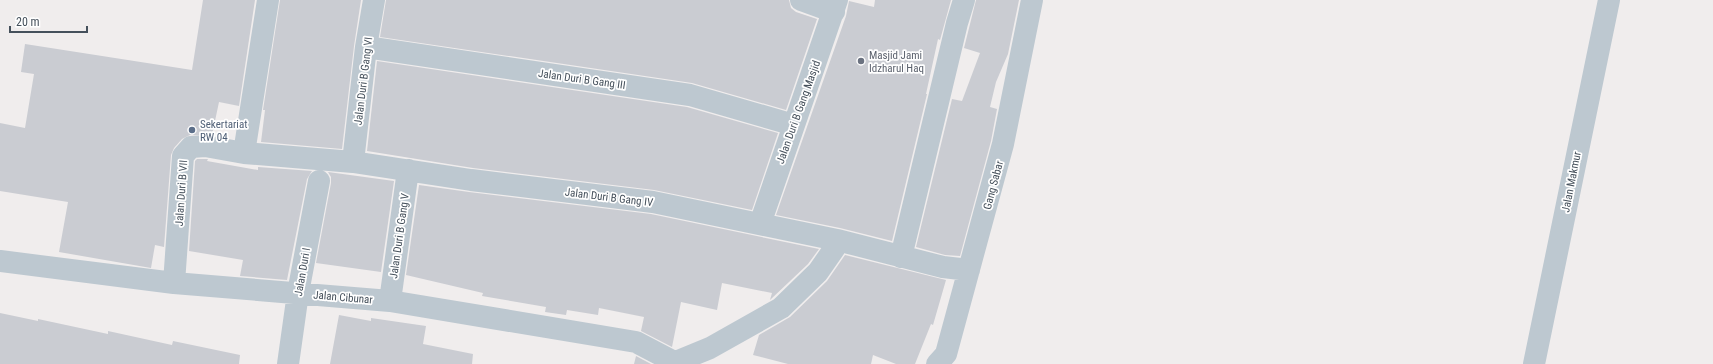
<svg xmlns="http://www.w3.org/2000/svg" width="1713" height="364" font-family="'Roboto Condensed',sans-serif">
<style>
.building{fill:#caccd2}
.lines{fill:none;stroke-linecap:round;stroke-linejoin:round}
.minor{stroke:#bdc8d0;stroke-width:22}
.worship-dot{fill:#6b7280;stroke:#fff;stroke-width:1.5}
.service-dot{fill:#5c6f8a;stroke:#fff;stroke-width:1.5}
.labels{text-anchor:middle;stroke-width:3.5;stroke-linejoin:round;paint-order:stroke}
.worship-label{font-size:11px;fill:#5b616d;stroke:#fff;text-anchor:start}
.street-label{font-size:11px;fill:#45505b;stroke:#fff}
.service-label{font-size:11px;fill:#4e5e75;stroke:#fff;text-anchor:start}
</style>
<rect width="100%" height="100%" fill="#f0eded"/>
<path class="building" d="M203 0H255L239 106 219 102 212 135H190L182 139 174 148 171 155 164 247 155 245 151 268 59 252 68 202 0 191V123L25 128 34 74 21 72 25 44 192 70Z
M280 0H361L354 46 342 149 261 142 265 110H263Z
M386 0H789L791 8 796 12 817 19 786 110 692 83 380 37Z
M875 0H951L940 40 938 39 926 94H927L892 241 840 228 776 215 846 16 849 1 874 7Z
M976 0H1019L1008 54 996 82 990 107 997 109 991 141 960 256 945 255 916 247 952 99 962 101 980 53 964 48Z
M377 61 687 107 778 133 752 210 654 190 473 168 367 151Z
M197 159H208L207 161 258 170V167L312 171 307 179 287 280 240 276 243 260 189 251 195 161Z
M328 172 394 181 381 272 316 263 331 183V177Z
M419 185 469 192 651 214 819 249 808 264 770 300 772 293 722 283 717 310 681 302 672 347 641 331 644 317 599 308 598 315 567 310 566 315 545 312 546 307 482 296 483 293 406 275Z
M845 255 946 280 933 325 931 324 915 364H896L873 355 871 364H788L753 355 759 335 790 317 827 281Z
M0 313 38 321V319L108 334V331L172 345 173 341 240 355 239 364H0Z
M339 315 371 321V318L426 326 423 344 473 354 472 364H330Z
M636 356 651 364H634Z"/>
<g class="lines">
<path class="minor" d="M801 0 834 12
M366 47 690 95 794 125
M244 153 268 0
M353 162 366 47 374 0
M760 224 837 0
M901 257 957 23 964 0
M0 261 174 283 390 301 636 342 678 364
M174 283 183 156 191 147 205 146 244 153 353 162 471 180 653 202 837 240 943 267 969 270
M390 301 408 170
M676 362 710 348 781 308 818 272 834 249 837 240
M288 364 298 293 319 181
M937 364 946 354 1003 144 1032 0
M1534 364 1609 0"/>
</g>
<circle class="worship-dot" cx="861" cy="61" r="4"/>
<circle class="service-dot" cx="192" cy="130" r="4"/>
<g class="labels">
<g class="worship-label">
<text x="869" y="59">Masjid Jami<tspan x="869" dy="13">Idzharul Haq</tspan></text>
</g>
<g class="street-label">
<text transform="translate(582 79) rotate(8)" y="4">Jalan Duri B Gang III</text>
<text transform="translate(363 81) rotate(-83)" y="4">Jalan Duri B Gang VI</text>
<text transform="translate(798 112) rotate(-70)" y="4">Jalan Duri B Gang Masjid</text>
<text transform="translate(1571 182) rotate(-79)" y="4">Jalan Makmur</text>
<text transform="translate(993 185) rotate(-75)" y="4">Gang Sabar</text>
<text transform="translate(181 193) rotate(-86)" y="4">Jalan Duri B VII</text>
<text transform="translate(609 197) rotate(7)" y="4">Jalan Duri B Gang IV</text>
<text transform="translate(399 236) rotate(-82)" y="4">Jalan Duri B Gang V</text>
<text transform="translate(302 272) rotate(-80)" y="4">Jalan Duri I</text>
<text transform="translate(343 297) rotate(5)" y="4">Jalan Cibunar</text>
</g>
<g class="service-label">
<text x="200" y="128">Sekertariat<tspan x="200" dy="13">RW 04</tspan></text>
</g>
</g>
<path d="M10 26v6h77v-6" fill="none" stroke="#45505b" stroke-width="2"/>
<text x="16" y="26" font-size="12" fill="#45505b" stroke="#ffffff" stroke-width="3" paint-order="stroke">20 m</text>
</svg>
